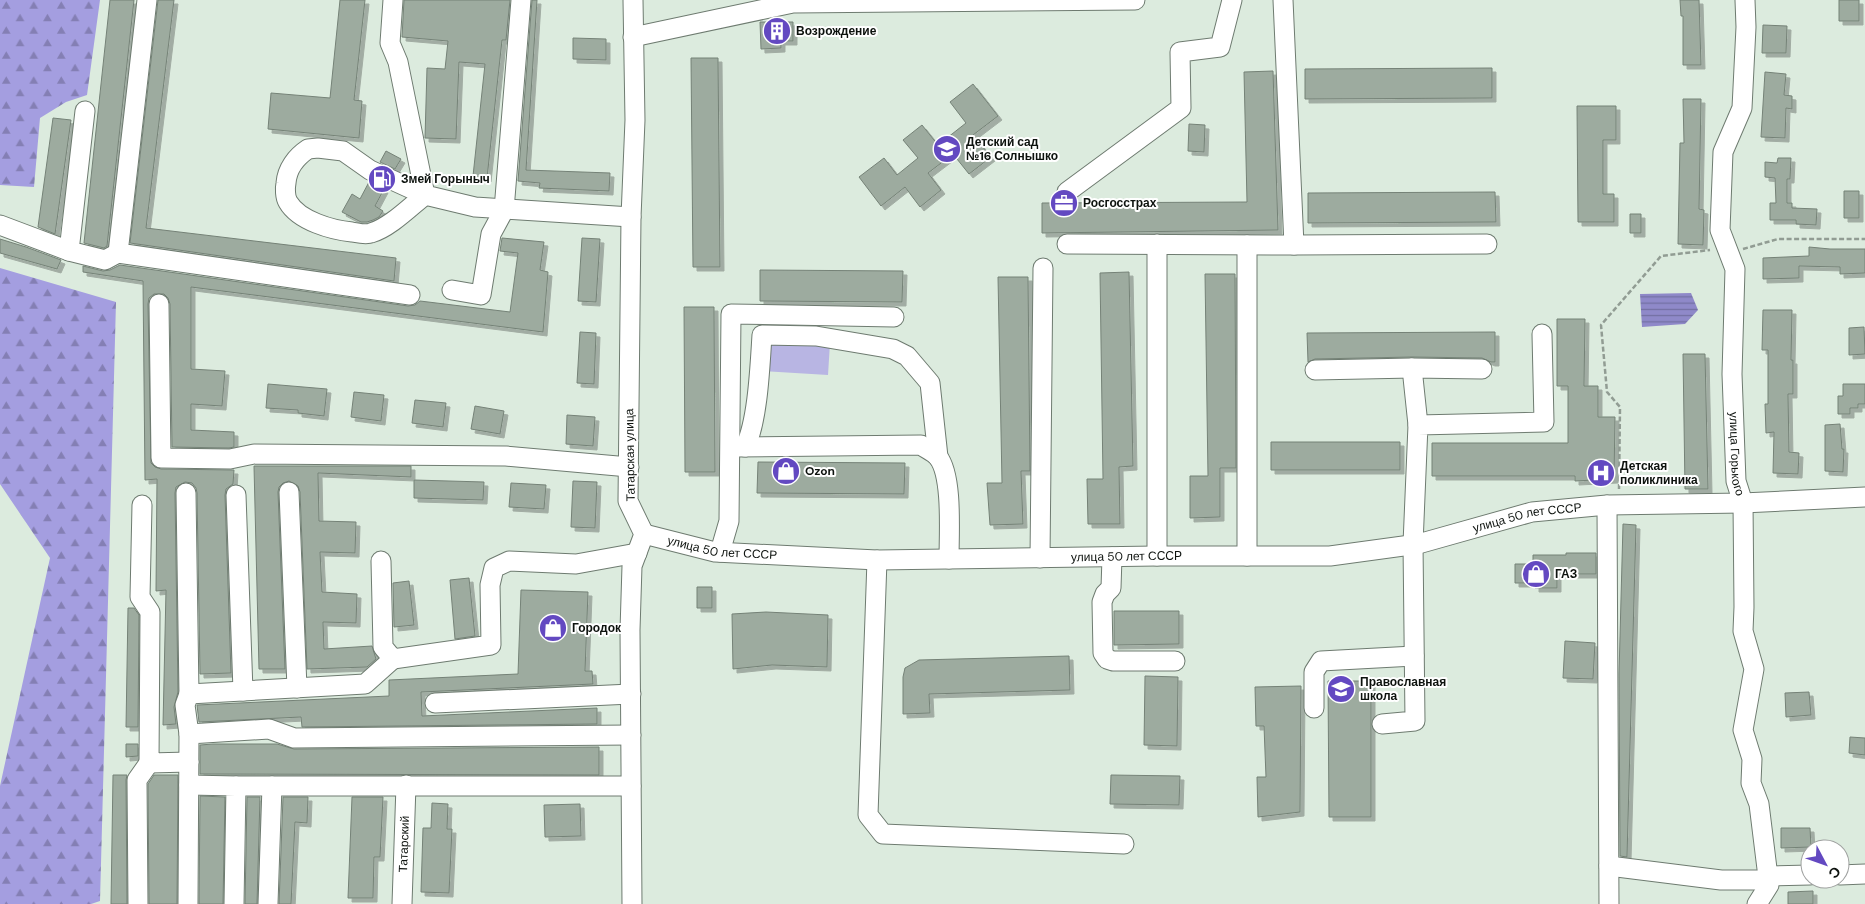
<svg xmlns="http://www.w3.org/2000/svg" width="1865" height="904" font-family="'DM Sans',sans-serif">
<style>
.forest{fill:url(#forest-firs)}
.pitch{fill:#b8b5e3}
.water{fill:url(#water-rules)}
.building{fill:#9dab9f;stroke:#758277;filter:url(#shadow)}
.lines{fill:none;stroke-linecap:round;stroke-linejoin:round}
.minor-casing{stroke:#6e7b70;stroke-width:21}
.path{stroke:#919c93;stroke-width:2.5;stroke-dasharray:5 2.5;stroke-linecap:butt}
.minor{stroke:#fff;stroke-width:19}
.labels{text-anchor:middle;stroke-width:4;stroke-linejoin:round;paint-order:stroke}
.poi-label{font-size:12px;font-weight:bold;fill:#0d120e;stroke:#fff;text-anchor:start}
.street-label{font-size:12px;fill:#0d120e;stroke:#fff}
</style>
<defs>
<pattern id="forest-firs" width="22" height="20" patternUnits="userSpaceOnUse" patternTransform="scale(1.25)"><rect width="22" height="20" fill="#a49ee0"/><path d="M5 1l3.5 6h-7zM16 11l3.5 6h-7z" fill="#847fb4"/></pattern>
<pattern id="water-rules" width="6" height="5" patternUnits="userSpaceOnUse" patternTransform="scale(1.25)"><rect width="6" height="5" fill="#8f89c9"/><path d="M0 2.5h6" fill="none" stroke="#736fa2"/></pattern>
<filter id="shadow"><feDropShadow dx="4" dy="4" stdDeviation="0" flood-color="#0004"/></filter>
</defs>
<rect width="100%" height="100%" fill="#dcebde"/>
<path class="forest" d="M0 0H100L87 95 66 102 40 118 34 187 0 185Z
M0 268 116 302 100 901 91 904H0V786L50 558 0 484Z"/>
<path class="pitch" d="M764 340 830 343 828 375 762 371Z"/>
<path class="water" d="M1691 293 1698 310 1685 324 1642 327 1640 294Z"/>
<path class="building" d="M110 0H134L107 246 104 248 84 243Z
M158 0H174L146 228 396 258 394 281 130 243Z
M340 0H365L354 100 362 101 359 138 268 129 271 93 330 98Z
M404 0H510L506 40H502L487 178 473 176 485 64 459 62 456 139 425 138 427 68 445 69 448 41 402 37Z
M532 0H537L526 170 610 173 609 191 539 188 540 183 518 181Z
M1680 0H1699L1701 65H1683V16H1681Z
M1839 0H1859V21H1839Z
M760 22H793V41H781V48L761 49Z
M1763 25 1787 26 1786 53H1762Z
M573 38 606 39V60L573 59Z
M691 58H718L720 267H693Z
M1492 68V98L1305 99V69Z
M1273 71 1278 230 1042 233V203L1247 202 1244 72Z
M1765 72 1786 74 1784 95 1792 96V109L1786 108 1785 138 1761 137Z
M973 84 998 116 973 135 991 157 969 174 953 154 928 173 941 190 920 207 905 187 881 206 859 177 884 158 897 175 918 158 903 140 922 125 938 145 966 123 950 102Z
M1683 99H1701L1699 209 1704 210 1703 245 1678 244 1680 143H1684Z
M1577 106H1616V140H1603V194H1614V222H1578Z
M53 118 71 120 55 234 38 227Z
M1189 124 1205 125 1204 152 1188 151Z
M386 151 401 159 395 169 380 162Z
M1778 158H1791L1790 179H1787V203H1792V208L1817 209 1816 225 1796 224V220H1770V203H1776L1775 178 1765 177V162L1777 163Z
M369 182 384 189 375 206 383 211 379 217 373 220 367 222H361L342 212 352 194 360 199Z
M1844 191H1859V218H1844Z
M1495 192 1496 222 1308 223V193Z
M1630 214H1641V233H1630Z
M502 238 544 242 540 270 548 272 543 332 191 287V369L225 371 222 406 191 404V430L234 432V447L229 448 172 447 170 304 168 298 164 294H154L149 298 148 304 151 463 155 467 161 469 234 470 233 484 226 489 225 495 231 673 200 674 197 493 196 488 192 483 185 482 176 487 175 493 178 692 174 707 176 724 163 725 166 590 156 591 157 479 145 480 143 281 83 272V266L103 271 110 270 120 265 408 306 415 305 420 301 510 312 518 253 500 251Z
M582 238 600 239 596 302 578 301Z
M0 239 26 247 61 260 57 269 0 253Z
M1809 247 1830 249H1865V273L1840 274V267L1799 266V278L1763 279V258L1809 256Z
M760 270 903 271 902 302 760 301Z
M1129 272 1133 466 1119 467 1120 524H1088L1087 479H1103L1100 273Z
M1205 274H1235L1236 468H1220V517L1190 518V476H1208Z
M998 277H1028L1030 471H1021L1023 524 990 525 987 483H1002Z
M684 307H714L715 472H685Z
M1763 310H1792L1791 360H1793V394H1788L1789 452 1799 453 1798 474 1773 473 1774 432 1766 433 1765 404H1768V350H1762Z
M1557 319H1585L1584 386H1598V417H1615L1614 479 1575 481V476H1432V443H1568V386H1557Z
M1864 327 1865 354 1849 355V328Z
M580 332 596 333 594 384 577 383Z
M1495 332V362H1491L1482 358 1412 357 1315 359 1308 362 1307 333Z
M1683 354H1705L1708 489H1685Z
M268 384 327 389 324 416 298 413V410L266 408Z
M1843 384H1865V404H1858V408H1850V414H1838V396H1843Z
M354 392 384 395 381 421 351 417Z
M415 400 446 403 443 427 412 423Z
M475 406 504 411 500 434 471 429Z
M567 415 595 417 593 446 566 444Z
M1840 424 1842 449H1844L1843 472 1825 471V425Z
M1271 442H1400V470H1271Z
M758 462 905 463 904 494 757 493Z
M254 466H411V477L318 473 319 521 356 522 355 553 320 552 322 592 357 594 356 623 323 622 324 649 372 646 376 659 367 667 307 669 300 492 298 486 289 481 283 483 279 487 278 492 285 669H259Z
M414 480 484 482 483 500 414 498Z
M573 481 597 482 595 528 571 527Z
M511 483 546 485 544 509 509 507Z
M1623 524 1636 525 1627 857 1620 856 1619 674Z
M1566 553H1596V574H1557V588H1535V583H1515V564H1533V555H1566Z
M469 578 475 636 455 639 450 580Z
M409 581 414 625 394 627 393 583Z
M697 587H712V608H697Z
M521 590 588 592 585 671H592L593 684 421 692 422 716 597 708V724L302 727 301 717 199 722 197 705 389 696V680L518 674Z
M128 608H134L139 615 138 727H126Z
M1114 611H1179V644L1114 645Z
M766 612 828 615 827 667 772 665 733 669 732 614Z
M1565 641 1595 643 1593 679 1563 678Z
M1069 656 1070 690 929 694 930 713 903 714V677L905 668 919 660Z
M1145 676 1178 677 1177 746 1144 745Z
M1328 681H1371V817H1329Z
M1301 686 1300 812 1258 817 1257 777H1266L1264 726H1256L1255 687Z
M1809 692 1811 715 1786 717 1785 693Z
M1850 737 1865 738V755L1849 753Z
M126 744H138V756L126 757Z
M213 744H277L294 749 599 747V775L200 774V745Z
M113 775H127L126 780 127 904H111Z
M154 775H178L177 904H149L148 784Z
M1111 775 1180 776 1179 805 1110 804Z
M200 796 225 797 223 904H199Z
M247 797H260L257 904H245Z
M283 797H308L307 823 295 822 291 904H279Z
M352 797H383L380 857H374L373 898H348Z
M432 803 448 804 447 829H452L449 893 421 892 423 828H431Z
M580 804 581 836 545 837 544 805Z
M1781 828H1810L1811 847 1781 848Z
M1813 891V904H1788V892Z"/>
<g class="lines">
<defs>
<g id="minor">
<path d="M147 0 118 253 410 295"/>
<path d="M393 0 390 43 398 62 425 195 475 207 631 217"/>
<path d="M1283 0 1294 245 1487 244"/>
<path id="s1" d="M1745 0 1746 27 1742 108 1723 152 1720 230 1735 269 1732 374 1736 481 1743 503 1744 607 1743 631 1754 669 1743 730 1752 759 1751 783 1759 804 1769 885 1757 904"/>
<path d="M633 37 793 3 1135 0"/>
<path d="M85 111 69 251 105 260 118 253"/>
<path d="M318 148 343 151 370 170 425 195C410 207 389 228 371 233 366 235 358 233 352 232 332 230 299 221 288 202 285 197 285 188 286 183 287 169 296 157 308 149Z"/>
<path d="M1067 192 1181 108 1180 52 1220 47 1232 0"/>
<path d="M0 225 69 251"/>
<path d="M1067 244 1294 245"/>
<path d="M452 290 481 295 491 234 504 210 521 0"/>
<path d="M159 304 161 458 230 459 254 454 506 456 629 467"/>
<path d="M1315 370 1412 368"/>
<path d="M1418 425 1412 368 1482 369"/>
<path d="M736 447 921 445C926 449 934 452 938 457 953 476 949 534 949 559"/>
<path d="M745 447C758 421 760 365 762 335L816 336 893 349 907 356 930 383 938 457"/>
<path d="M289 492 297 688"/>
<path d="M186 493 189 694 365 684 393 659"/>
<path d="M236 495 243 691"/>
<path d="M142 505 140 597 150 612 149 763 189 762"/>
<path d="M1607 505 1609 904"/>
<path id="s2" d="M644 534 715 552 877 560 1157 556H1330L1418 544 1532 512 1607 505 1743 503 1865 497"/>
<path d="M720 552 729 521 731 314 894 317"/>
<path d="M1157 556V244"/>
<path d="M1247 556V245"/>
<path d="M1112 557 1111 588 1105 594 1102 602 1103 653 1107 659 1113 661H1175"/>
<path d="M1040 558 1043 268"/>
<path d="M877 560 868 815 883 834 1124 844"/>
<path d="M381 561 383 647 393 659 491 645 490 585 494 568 509 561 576 564 637 553"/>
<path d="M435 703 631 694"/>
<path d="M1314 708V672L1321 661 1414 656"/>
<path d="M1382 724 1415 721 1413 544 1418 425 1544 422 1542 334"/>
<path d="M189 734 185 705 189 694"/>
<path d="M189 785 236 786 234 904"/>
<path d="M236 786H272L268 904"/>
<path d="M272 786H631"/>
<path d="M1609 866 1721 880H1768"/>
<path d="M1840 875 1865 874"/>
<path d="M1768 876 1810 875"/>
<path d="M138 904 137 780 149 763"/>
<path d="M188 904 189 734 269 729 294 738 631 735"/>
<path id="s3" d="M402 904 406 785"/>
<path d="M632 904 630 630 632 566 644 534 628 501 631 217 635 120 633 0"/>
</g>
</defs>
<use href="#minor" class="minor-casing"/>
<path class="path" d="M1743 249 1778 239H1865
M1619 489 1620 407 1607 392 1601 325 1661 256 1710 250"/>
<use href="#minor" class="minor"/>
</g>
<defs>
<symbol id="building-disc" viewBox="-11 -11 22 22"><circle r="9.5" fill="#6349c1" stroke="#fff"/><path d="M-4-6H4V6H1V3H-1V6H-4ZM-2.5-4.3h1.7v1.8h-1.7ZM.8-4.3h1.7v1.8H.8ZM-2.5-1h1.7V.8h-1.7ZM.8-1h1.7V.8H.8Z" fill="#fff"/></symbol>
<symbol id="school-disc" viewBox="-11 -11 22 22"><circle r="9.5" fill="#6349c1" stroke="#fff"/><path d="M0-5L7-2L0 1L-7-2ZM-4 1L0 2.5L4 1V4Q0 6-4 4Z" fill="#fff"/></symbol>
<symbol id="fuel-disc" viewBox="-11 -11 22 22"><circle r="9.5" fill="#6349c1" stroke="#fff"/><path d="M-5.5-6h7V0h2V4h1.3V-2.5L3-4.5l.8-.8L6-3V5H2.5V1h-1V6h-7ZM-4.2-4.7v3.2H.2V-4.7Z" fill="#fff"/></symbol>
<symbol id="office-disc" viewBox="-11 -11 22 22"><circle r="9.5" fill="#6349c1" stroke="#fff"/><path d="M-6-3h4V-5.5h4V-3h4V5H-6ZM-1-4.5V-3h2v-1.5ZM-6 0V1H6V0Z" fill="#fff"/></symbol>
<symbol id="shop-disc" viewBox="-11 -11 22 22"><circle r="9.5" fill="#6349c1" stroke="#fff"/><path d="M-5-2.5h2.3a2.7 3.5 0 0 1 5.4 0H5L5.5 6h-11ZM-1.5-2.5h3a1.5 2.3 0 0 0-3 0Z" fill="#fff"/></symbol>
<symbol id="hospital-disc" viewBox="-11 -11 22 22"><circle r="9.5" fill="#6349c1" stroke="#fff"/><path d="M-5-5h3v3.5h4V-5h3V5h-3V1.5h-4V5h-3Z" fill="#fff"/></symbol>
</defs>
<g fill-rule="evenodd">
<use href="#building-disc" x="761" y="15" width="32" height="32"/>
<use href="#school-disc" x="931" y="133" width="32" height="32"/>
<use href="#fuel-disc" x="366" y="163" width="32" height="32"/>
<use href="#office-disc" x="1048" y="187" width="32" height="32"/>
<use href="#shop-disc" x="770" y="455" width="32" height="32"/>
<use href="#hospital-disc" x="1585" y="457" width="32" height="32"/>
<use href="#shop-disc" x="1520" y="558" width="32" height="32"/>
<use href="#shop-disc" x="537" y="612" width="32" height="32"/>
<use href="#school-disc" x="1325" y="673" width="32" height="32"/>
</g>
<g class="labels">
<g class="poi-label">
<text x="796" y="35">Возрождение</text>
<text x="966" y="146">Детский сад<tspan x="966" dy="14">№16 Солнышко</tspan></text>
<text x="401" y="183">Змей Горыныч</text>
<text x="1083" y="207">Росгосстрах</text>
<text x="1620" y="470">Детская<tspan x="1620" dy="14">поликлиника</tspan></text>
<text x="805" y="475">Ozon</text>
<text x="1555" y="578">ГАЗ</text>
<text x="572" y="632">Городок</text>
<text x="1360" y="686">Православная<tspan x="1360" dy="14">школа</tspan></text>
</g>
<g class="street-label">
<text dy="4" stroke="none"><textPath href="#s1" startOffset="461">улица Горького</textPath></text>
<text transform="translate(630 455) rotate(-91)" y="4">Татарская улица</text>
<text dy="4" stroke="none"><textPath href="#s2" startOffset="890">улица 50 лет СССР</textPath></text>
<text dy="4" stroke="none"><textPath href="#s2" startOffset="80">улица 50 лет СССР</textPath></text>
<text dy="4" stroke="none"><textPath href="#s2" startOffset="485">улица 50 лет СССР</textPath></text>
<text dy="4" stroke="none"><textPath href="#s3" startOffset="60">Татарский</textPath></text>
</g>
</g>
<g transform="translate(1825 864) rotate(131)"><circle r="24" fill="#ffffff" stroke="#9ea09f"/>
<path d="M0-4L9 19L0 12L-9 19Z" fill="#6349c1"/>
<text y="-8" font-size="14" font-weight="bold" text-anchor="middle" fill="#0d120e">С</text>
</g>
</svg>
